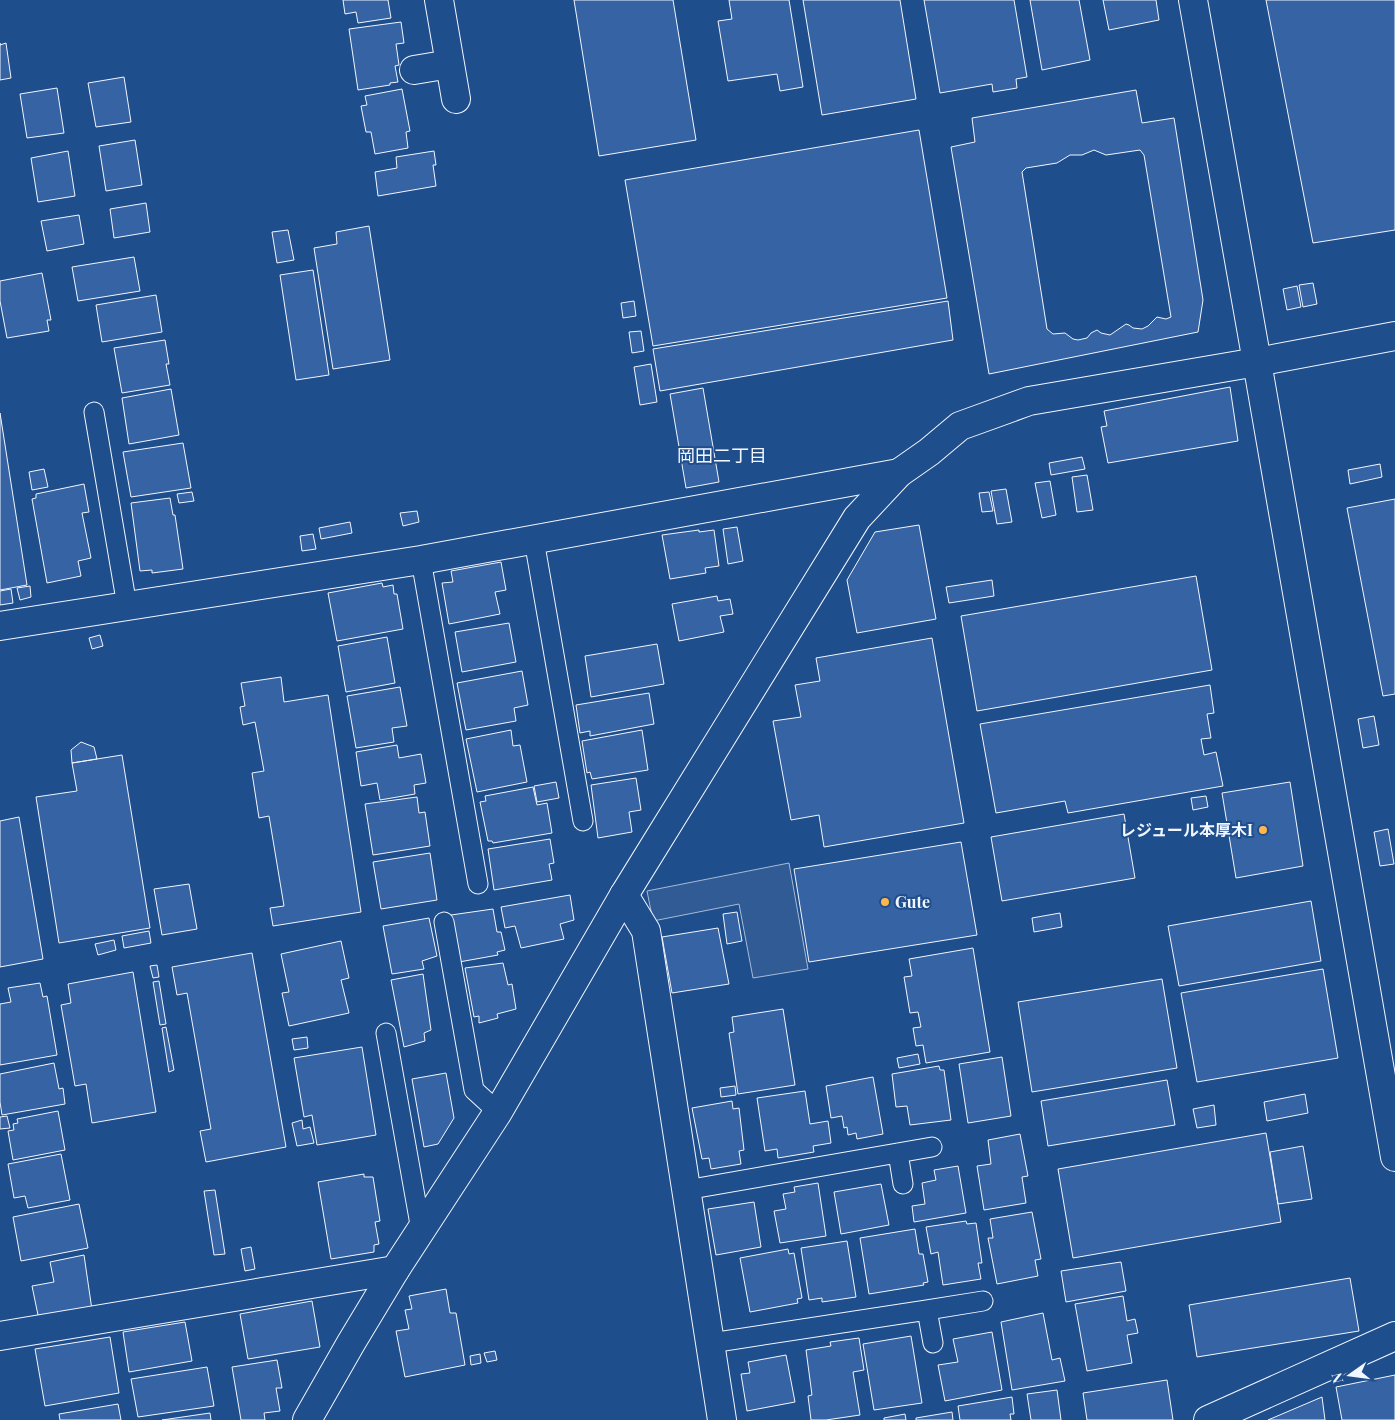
<svg xmlns="http://www.w3.org/2000/svg" width="1395" height="1420" font-family="'Playfair Display','Noto Sans JP',serif">
<style>
.built{fill:#305b95;stroke:#a8bbd7}
.building{fill:#3563a3;stroke:#f2f6ff;fill-rule:evenodd}
.lines{fill:none;stroke-linecap:round;stroke-linejoin:round}
.service-casing{stroke:#f2f6ff;stroke-width:21}
.minor-casing{stroke:#f2f6ff;stroke-width:30}
.tertiary-casing{stroke:#f2f6ff;stroke-width:30}
.service{stroke:#1f4e8c;stroke-width:19}
.minor{stroke:#1f4e8c;stroke-width:28}
.tertiary{stroke:#1f4e8c;stroke-width:28}
.poi-dot{fill:#ffb74d;stroke:#1f4e8c;stroke-width:2}
.labels{text-anchor:middle;stroke-width:4;stroke-linejoin:round;paint-order:stroke}
.poi-label{font-size:16px;font-weight:bold;fill:#f2f6ff;stroke:#1f4e8c;text-anchor:end}
.neighbourhood-label{font-size:18px;fill:#f2f6ff;stroke:#1f4e8c}
</style>
<rect width="100%" height="100%" fill="#1f4e8c"/>
<path class="built" d="M789 863 808 969 753 978 739 904 653 921 647 891Z"/>
<path class="building" d="M343 0H388L391 18 358 23 356 12 345 14Z
M574 0H673L696 140 599 156Z
M729 0H789L803 87 780 91 777 74 728 81 718 21 732 19Z
M803 0H900L916 99 822 115Z
M924 0H1014L1027 77 1016 79 1017 88 993 92 992 84 940 93Z
M1030 0H1079L1090 60 1042 70Z
M1103 0H1156L1159 20 1109 30Z
M1266 0H1395V230L1313 243Z
M401 22 404 43 396 44 399 65 395 66 398 82 390 83V85L358 90 349 29Z
M0 43V45L6 43 11 78 0 80Z
M124 77 131 122 96 127 88 83Z
M57 88 64 133 27 138 20 94Z
M402 89 410 131 406 132 408 148 375 154 371 132H366L361 106 367 105 365 96Z
M1136 90 1142 123 1174 118 1203 300 1198 332 989 374 951 147 975 142 972 118ZM1094 150 1106 155 1140 150 1144 155 1171 317 1166 319 1157 317 1148 326 1142 329 1133 328 1129 325 1126 324 1110 335 1101 333 1097 330 1091 333 1087 338 1078 340 1073 339 1065 333 1053 334 1047 329 1022 172 1026 168 1057 163 1070 155H1082Z
M919 130 947 298 653 346 625 180Z
M135 140 142 185 106 191 99 146Z
M68 151 75 196 38 202 31 158Z
M434 151 436 165H433L436 186 378 196 375 172 397 168 396 157Z
M146 203 150 232 114 238 110 209Z
M79 215 84 244 47 251 41 221Z
M369 226 390 360 333 369 314 248 337 244 336 232Z
M288 230 294 260 277 263 272 232Z
M134 257 140 291 78 301 72 267Z
M313 270 329 375 296 380 280 275Z
M42 273 51 320H47L49 331 7 338 0 301V281Z
M1313 283 1317 304 1303 307 1299 285Z
M1297 286 1301 307 1287 310 1283 289Z
M156 295 162 332 102 342 96 305Z
M634 301 636 316 623 318 621 303Z
M948 301 953 340 660 391 653 349Z
M641 331 644 351 632 353 629 332Z
M165 340 169 364H166L170 385 122 393 114 348Z
M651 364 657 402 640 405 634 367Z
M1230 387 1238 441 1108 463 1101 427 1107 426 1104 411Z
M703 388 719 482 686 488 670 394Z
M171 389 179 435 129 444 122 398Z
M0 413 27 585 0 590Z
M183 443 191 488 131 497 123 452Z
M1082 457 1085 469 1051 475 1049 463Z
M1380 464 1382 477 1350 484 1348 470Z
M44 469 48 487 32 490 29 472Z
M1087 475 1093 510 1077 512 1072 477Z
M1050 481 1056 515 1042 518 1035 483Z
M84 484 89 512 82 513 91 558 78 561 81 576 47 583 32 499 36 498V494Z
M1006 489 1012 522 997 524 991 491Z
M192 492 194 501 179 503 177 494Z
M989 492 993 511 982 512 979 493Z
M170 498 173 515H175L183 569 152 573V570L140 571 131 503Z
M1395 499V694L1383 696 1347 508Z
M417 511 419 522 403 526 400 513Z
M350 522 352 533 321 539 319 528Z
M919 525 936 619 857 633 847 580 875 532Z
M737 527 743 561 728 564 723 529Z
M699 530V532L714 530 719 566 705 568 706 573 670 579 662 535Z
M313 534 316 549 302 551 300 536Z
M501 562 506 590 495 592 500 614 449 624 442 583 453 582 451 571Z
M1196 576 1212 670 977 711 961 616Z
M992 580 994 596 949 603 946 587Z
M382 583 383 587 393 585 394 594H397L403 629 337 641 328 593Z
M30 586 31 597 20 600 17 588Z
M11 589 13 603 0 605V591Z
M717 596 718 601 730 599 733 614 720 616 724 632 679 641 672 604Z
M509 623 516 662 462 672 455 632Z
M100 635 103 646 92 649 89 638Z
M387 637 395 683 346 692 338 646Z
M932 638 964 823 824 847 819 815 791 820 773 721 801 717 795 685 820 681 816 658Z
M657 644 664 684 591 697 585 656Z
M522 671 528 705 514 708 516 721 466 730 457 683Z
M281 677 284 702 328 695 361 912 273 926 270 908 284 906 269 816 259 818 252 773 264 771 255 722 243 725 240 707 245 706 241 683Z
M1210 685 1214 713 1207 714 1211 738 1201 739 1204 755 1216 752 1223 786 1068 813 1065 801 996 813 980 724Z
M400 687 407 726 392 728 394 742 356 748 347 696Z
M649 693 654 724 590 736V731L580 733 576 705Z
M1374 716 1379 745 1363 748 1358 719Z
M511 730 513 746 520 745 527 782 477 792 466 739Z
M642 730 648 770 592 779 590 772 587 773 582 741Z
M81 742 94 747 97 759 72 763 71 750Z
M397 745 399 758 421 754 426 783 414 785 415 794 380 800 377 783 361 786 356 752Z
M122 755 150 928 59 943 36 797 77 791 72 763Z
M636 778 641 810 629 812 632 832 598 838 591 785Z
M556 782 559 798 537 802 534 786Z
M1290 782 1303 866 1236 878 1222 793Z
M533 787 537 805 547 803 552 833 493 843 492 841H488L480 802 486 801 485 796Z
M1206 796 1208 807 1193 810 1191 798Z
M417 797 419 813 425 812 430 846 373 855 365 804Z
M1124 814 1135 878 1002 901 991 837Z
M19 817 43 959 0 967V821Z
M1388 829 1394 864 1380 866 1374 832Z
M550 839 554 863 549 864 552 880 494 890 488 849Z
M961 842 977 935 809 962 794 869Z
M430 853 437 900 381 909 373 862Z
M189 884 197 929 162 935 154 889Z
M570 895 574 920 560 924 564 939 521 948 515 926 505 928 501 907Z
M1311 901 1321 961 1179 986 1168 926Z
M493 909 497 932H501L505 950 497 952 498 955 459 962 451 915Z
M737 912 742 941 727 944 723 914Z
M1060 913 1062 927 1034 932 1032 918Z
M429 918 437 956 422 961 424 969 392 974 383 926Z
M718 928 729 984 672 993 662 937Z
M149 931 151 943 124 948 122 936Z
M114 940 116 950 98 955 95 944Z
M341 941 349 978 341 980 349 1013 289 1026 282 993 289 992 281 954Z
M973 948 990 1052 926 1063 923 1045 916 1046 913 1028 921 1027 918 1012 910 1013 904 977 912 976 909 959Z
M252 953 286 1147 206 1162 200 1131 211 1129 187 993 177 995 172 967Z
M503 963 508 985 512 984 516 1009 497 1014 498 1018 479 1023V1016L474 1017 465 968Z
M157 965 159 977 153 978 150 966Z
M1323 969 1338 1058 1197 1082 1181 993Z
M133 972 156 1112 92 1123 86 1084 75 1086 61 1005 71 1003 68 984Z
M423 974 431 1030 424 1033 425 1041 404 1047 391 980Z
M1162 979 1177 1068 1032 1092 1018 1002Z
M159 981 166 1024 160 1025 153 982Z
M40 983 43 997 47 996 57 1055 0 1065V1004L11 1002 8 988Z
M783 1009 795 1085 738 1094 729 1033 734 1032 732 1017Z
M166 1027 174 1070 169 1072 162 1028Z
M307 1037 308 1048 294 1050 292 1039Z
M362 1047 376 1135 317 1145 312 1115 304 1117 294 1058Z
M918 1054 920 1064 899 1068 897 1058Z
M1002 1057 1011 1116 968 1123 959 1064Z
M54 1063 59 1089 63 1088 65 1104 2 1115 0 1102V1074Z
M939 1066 940 1070H944L951 1120 910 1125 907 1106 896 1107 892 1074Z
M446 1073 454 1118 438 1144 424 1147 412 1079Z
M873 1077 883 1134 857 1139 856 1133 848 1135 847 1127 844 1128 842 1116 831 1118 826 1086Z
M1167 1080 1175 1125 1048 1146 1041 1101Z
M735 1086 736 1095 721 1097 720 1088Z
M805 1091 810 1124 828 1121 831 1143 813 1146 814 1152 778 1158 777 1149 765 1151 757 1098Z
M1305 1094 1308 1113 1267 1121 1264 1102Z
M732 1101 733 1109 739 1108 744 1150 739 1151 741 1164 711 1169 709 1158 702 1159 692 1108Z
M1214 1105 1216 1125 1197 1128 1193 1109Z
M58 1111 65 1150 13 1160 8 1131 14 1130 13 1124 18 1123 17 1119Z
M7 1116 10 1128 0 1129V1117Z
M302 1120 303 1129 310 1127 314 1143 297 1146 292 1123Z
M1266 1133 1281 1222 1073 1258 1058 1169Z
M1020 1134 1028 1176 1022 1177 1026 1203 984 1210 977 1166 991 1164 988 1140Z
M1303 1146 1312 1199 1278 1204 1270 1152Z
M61 1154 70 1200 28 1208 25 1196 14 1198 8 1164Z
M958 1166 966 1213 914 1222 912 1206 925 1204 922 1183 936 1180 934 1170Z
M364 1174V1177H373L380 1221 375 1222 379 1244 374 1245V1252L331 1259 318 1182Z
M818 1183 826 1236 780 1243 774 1211 786 1209 783 1194 795 1192 794 1187Z
M881 1184 889 1225 841 1234 834 1192Z
M215 1190 225 1254 214 1255 204 1191Z
M754 1202 761 1247 716 1255 708 1209Z
M79 1204 88 1248 21 1261 13 1217Z
M1032 1212 1041 1259 1035 1260 1038 1276 997 1284 988 1238H993L990 1219Z
M966 1221 967 1224 976 1223 982 1263H978L981 1279 943 1285 938 1252 931 1254 926 1227Z
M915 1229 919 1254H923L928 1282 923 1283 924 1285 869 1294 860 1238Z
M847 1241 856 1297 822 1302V1298L809 1300 801 1248Z
M251 1247 255 1269 245 1271 241 1249Z
M788 1249 789 1254 794 1253 802 1298 797 1299 798 1303 750 1312 740 1258Z
M84 1255 92 1310 39 1320 32 1286 54 1282 50 1262Z
M1121 1262 1126 1291 1066 1302 1061 1271Z
M1350 1278 1359 1331 1197 1357 1189 1305Z
M446 1289 450 1313H456L465 1365 405 1377 396 1331 409 1329 405 1310 412 1309 409 1296Z
M1123 1296 1127 1321 1135 1319 1138 1333 1127 1335 1132 1363 1087 1371 1075 1304Z
M312 1301 320 1347 248 1359 240 1314Z
M1043 1313 1052 1360 1060 1358 1065 1381 1012 1390 1001 1322Z
M185 1322 192 1361 129 1372 123 1332Z
M992 1332 1002 1390 945 1401 938 1365 958 1362 953 1339Z
M911 1336 922 1403 874 1410 863 1344Z
M110 1337 119 1393 45 1406 35 1349Z
M859 1338 864 1370 853 1372 860 1415 826 1420H811L808 1396 812 1395 806 1350 831 1346 830 1342Z
M495 1351 497 1360 487 1362 484 1353Z
M480 1354 481 1363 471 1365 470 1356Z
M786 1355 795 1402 747 1411 741 1374 750 1373 748 1362Z
M277 1360 282 1388H276L280 1411 264 1413 265 1420H241L232 1367Z
M207 1367 214 1406 138 1417 131 1379Z
M1395 1375V1420H1342L1336 1387Z
M1167 1380 1173 1420H1087L1083 1393Z
M1057 1390 1061 1420H1031L1027 1394Z
M1012 1397 1014 1414H1010L1011 1420H960L958 1406Z
M1322 1397 1325 1420H1268Z
M118 1404 121 1420H60L59 1414Z
M952 1412 953 1420H916V1418Z
M210 1413 211 1420H162Z
M905 1414 906 1420H884V1418Z"/>
<g class="lines">
<defs>
<path id="service" d="M94 412 127 606
M534 540 583 821
M421 560 478 884
M444 922 474 1090 498 1112
M386 1033 421 1230
M898 1153 903 1184
M686 1190 932 1147
M927 1310 933 1343
M711 1343 927 1310 983 1301"/>
<path id="minor" d="M439 0 456 99
M1193 0 1257 362 1395 1157
M414 70 450 64
M0 626 421 560 899 473
M624 895 646 931 722 1420
M0 1336 395 1270
M1208 1420 1395 1336"/>
<path id="tertiary" d="M307 1420 351 1343 395 1270 498 1112 624 895 857 518 899 473 929 452 960 426 1029 401 1257 362 1395 336"/>
</defs>
<use href="#service" class="service-casing"/>
<use href="#minor" class="minor-casing"/>
<use href="#tertiary" class="tertiary-casing"/>
<use href="#service" class="service"/>
<use href="#minor" class="minor"/>
<use href="#tertiary" class="tertiary"/>
</g>
<g class="poi-dot">
<circle cx="1263" cy="830" r="5"/>
<circle cx="885" cy="902" r="5"/>
</g>
<g class="labels">
<g class="poi-label">
<text x="1253" y="836">レジュール本厚木I</text>
<text x="895" y="908" text-anchor="start">Gute</text>
</g>
<g class="neighbourhood-label">
<text x="722" y="462">岡田二丁目</text>
</g>
</g>
<g transform="translate(1350 1375) rotate(256)" stroke="#1f4e8c" stroke-width="4" paint-order="stroke">
<path d="M0-4L9 19L0 12L-9 19Z" fill="#f2f6ff"/>
<text y="-8" font-size="14" font-weight="bold" text-anchor="middle" fill="#f2f6ff">N</text>
</g>
</svg>
